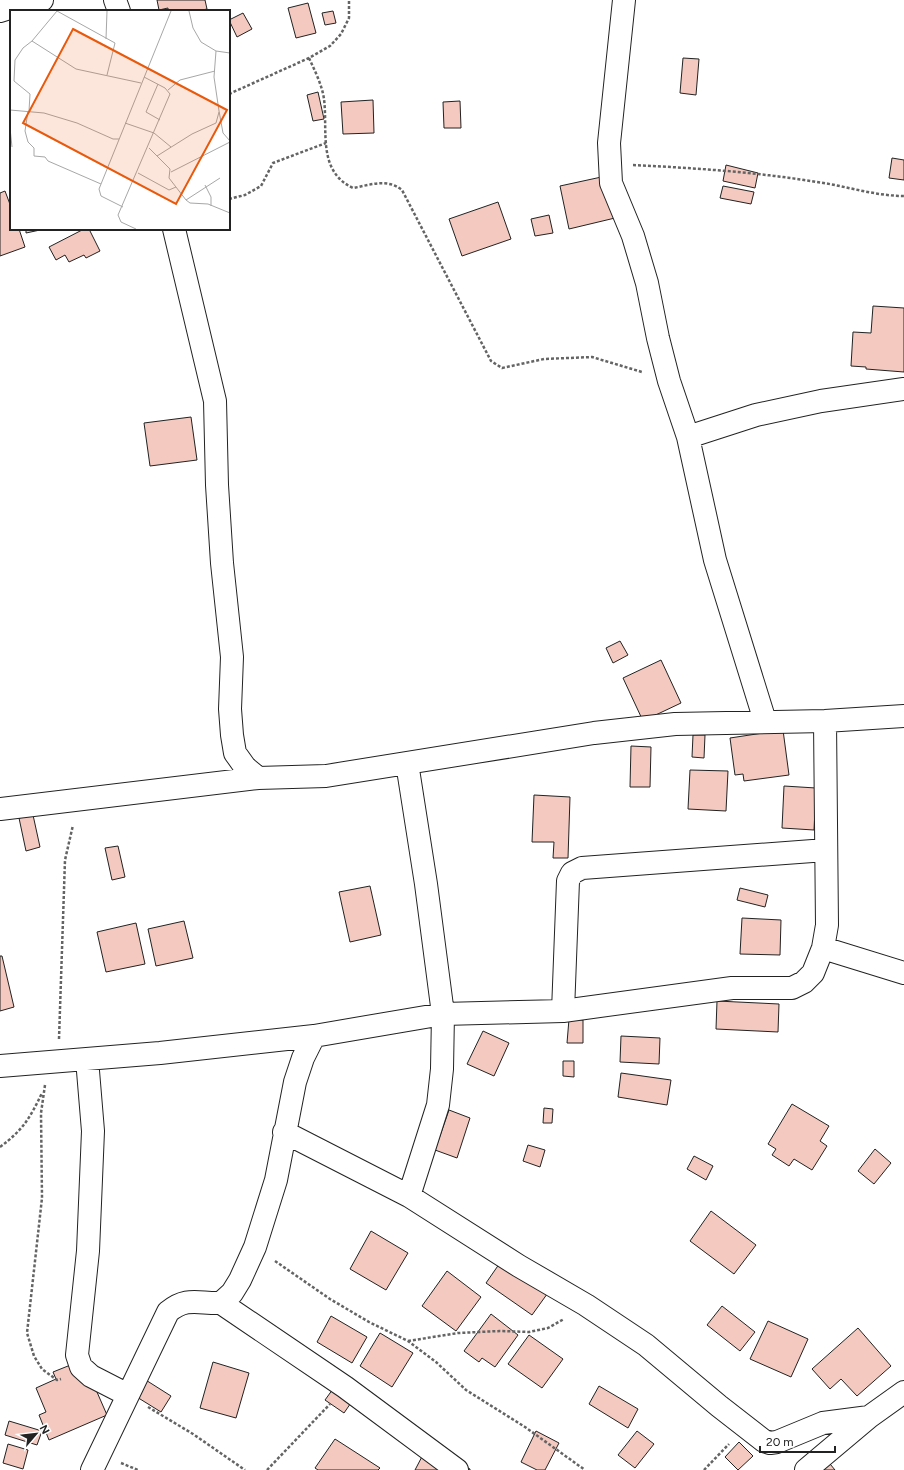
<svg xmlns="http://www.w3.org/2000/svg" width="904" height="1470" font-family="Figtree,sans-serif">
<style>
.building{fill:#f3c9c0;stroke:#222}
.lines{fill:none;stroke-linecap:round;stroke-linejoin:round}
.minor-casing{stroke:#222;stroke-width:24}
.path{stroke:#646464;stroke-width:2.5;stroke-dasharray:3 2;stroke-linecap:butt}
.minor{stroke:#fff;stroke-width:22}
.inset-road{fill:none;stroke:#a7a7a7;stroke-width:1}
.view{fill:#e8590c;fill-opacity:0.15;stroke:#e8590c;stroke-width:2}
.inset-edge{fill:none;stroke:#222;stroke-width:2}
</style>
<rect width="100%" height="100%" fill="#fff"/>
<path class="building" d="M157 0H205L207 9 198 11H168V8L159 10Z
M308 3 316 33 296 38 288 8Z
M333 11 336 23 325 25 322 13Z
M243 13 252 29 237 37 229 20Z
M683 58 699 59 696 95 680 93Z
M318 92 324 119 313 121 307 95Z
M373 100 374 133 343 134 341 102Z
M460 101 461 128H444L443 102Z
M892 158 904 160V180L889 178Z
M726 165 758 173 755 188 723 181Z
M606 176 615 218 569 229 560 186Z
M723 186 754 192 751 204 720 198Z
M5 191 11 207V229H19L25 247 0 256V193Z
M498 202 511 239 462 256 449 219Z
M549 215 553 233 535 236 531 219Z
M26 229H40V230L26 233Z
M84 229H89L100 251 86 258 84 255 69 262 65 255 56 260 49 247Z
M873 306 904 308V372L866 369V367L851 366 853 332 871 333Z
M191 417 197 460 150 466 144 423Z
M620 641 628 655 613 663 606 648Z
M661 660 681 703 643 721 623 678Z
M783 730 789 775 744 781 743 774 735 775 730 738Z
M693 735H705L704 758 692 757Z
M631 746 651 747 650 787H630Z
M690 770 728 771 726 811 688 809Z
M784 786 816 788 814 830 782 828Z
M534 795 570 797 568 858H553L554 842H532Z
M33 815 40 847 26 851 19 818Z
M118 846 125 877 112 880 105 848Z
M370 886 381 935 350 942 339 892Z
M740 888 768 895 765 907 737 900Z
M742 918 781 920 780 955 740 954Z
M184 921 193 958 156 966 148 929Z
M136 923 145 964 106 972 97 932Z
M0 956H2L14 1007 0 1011Z
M717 1001 779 1004 778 1032 716 1029Z
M569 1019 583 1020V1043H567Z
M483 1031 509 1043 494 1076 467 1064Z
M621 1036 660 1038 659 1064 620 1062Z
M563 1061H574V1077L563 1076Z
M621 1073 671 1080 667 1105 618 1097Z
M792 1104 829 1126 820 1141 827 1146 812 1170 794 1159 789 1166 772 1155 776 1149 768 1144Z
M544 1108 553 1109 552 1123H543Z
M449 1110 470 1118 457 1158 435 1150Z
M528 1145 545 1150 540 1167 523 1161Z
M875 1149 891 1163 874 1184 858 1171Z
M694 1156 713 1166 706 1180 687 1169Z
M711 1211 756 1245 734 1274 690 1241Z
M371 1231 408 1253 386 1290 350 1269Z
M504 1257 550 1290 532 1315 486 1283Z
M447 1271 481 1297 456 1331 422 1306Z
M722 1306 755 1332 740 1351 707 1325Z
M491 1314 518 1335 495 1367 482 1358 479 1362 464 1351Z
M331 1316 367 1337 352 1363 317 1342Z
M768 1321 808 1339 791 1377 750 1359Z
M858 1328 891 1366 857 1396 841 1379 830 1389 812 1369Z
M380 1333 413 1353 392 1387 360 1366Z
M529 1335 563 1359 542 1388 508 1364Z
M83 1360 107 1415 49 1440 39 1415 46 1412 36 1388 56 1379 53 1372Z
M213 1362 249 1373 236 1418 200 1408Z
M141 1377 171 1396 161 1412 132 1394Z
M338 1382 357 1394 344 1413 325 1400Z
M599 1386 638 1409 628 1428 589 1404Z
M9 1421 42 1431 37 1445 5 1435Z
M536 1431 559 1443 545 1470H537L521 1462Z
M637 1431 654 1444 635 1468 618 1455Z
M335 1439 380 1468 378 1470H318L315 1468Z
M739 1442 753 1456 738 1470 725 1457Z
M8 1444 28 1450 23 1469 3 1463Z
M427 1447 470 1469V1470H415Z
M826 1459 835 1470H813Z"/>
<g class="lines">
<defs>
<path id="minor" d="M115 0 119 11
M624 0 609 143 611 183 633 236 647 283 658 338 669 381 688 437 715 560 765 721
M0 11 22 4 42 0
M174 229 215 401 217 485 222 563 232 657 230 709 232 735 235 753 245 767 258 778
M688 437 756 415 821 401 904 389
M407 763 426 884 443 1014 442 1069 438 1105 409 1196
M0 809 258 778 326 776 594 733 675 724 825 721 904 716
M823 948 904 973
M563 1011 568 881 572 873 582 868 826 850
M87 1059 93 1131 88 1251 77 1355 81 1367 91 1376 128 1395
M0 1066 160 1053 314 1036 443 1014 563 1011 732 988H792L804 982 813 973 823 948 827 925 825 721
M284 1132 409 1196 519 1266 586 1305 646 1345 719 1406 764 1441 770 1443 777 1442 823 1423 869 1417
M221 1303 345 1387 457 1470
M92 1470 168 1312C187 1296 199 1304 221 1303L232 1293 240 1280 255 1247 276 1180 295 1082 303 1058 314 1036
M806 1470 869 1417 904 1392"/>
</defs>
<use href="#minor" class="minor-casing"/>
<path class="path" d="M309 58C315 71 322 85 324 99 328 131 317 171 353 188 370 185 387 178 402 190L491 361 502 368 544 359 592 357 642 372
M229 94 309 58 330 46 341 34 349 18V0
M633 165C694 168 756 172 817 182 846 186 875 196 904 196
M229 199 245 195 261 186 273 163 326 143
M59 1039 65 860 73 825
M45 1085 41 1113 42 1198 27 1333 34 1356 42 1369 57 1380 61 1379
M0 1147C23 1130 30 1118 42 1093
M275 1261 330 1299 369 1322 408 1341 436 1362 466 1390 525 1427 585 1470
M408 1341 458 1333 500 1331 529 1332 548 1328 564 1319
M148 1407 193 1434 245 1470
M121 1463 138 1470
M267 1470 330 1404
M704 1470 729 1444"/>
<use href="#minor" class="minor"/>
</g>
<g transform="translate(10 10)">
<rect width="220" height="220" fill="#fff"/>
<path class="inset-road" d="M47 1 105 33 97 65M179 1 183 18 191 32 206 41 220 43M96 29 97 1M22 31 66 59 131 73M206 41 204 67 209 101 213 123 220 131M148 74 136 102 150 110M158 80 170 70 205 61M0 100 34 103 67 113 103 129H109M18 101 15 121 18 132 24 138V146L35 147 38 151 91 174M19 101 20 84 4 71 5 50 13 38 22 31 47 1M115 113 144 123 161 137M0 118 2 137M139 138 160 159 159 168 176 190 180 193 198 194 220 203M147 146 182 124 206 113 209 102M161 162 220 132M128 163 159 180 166 177M195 175 201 187V196M176 190 210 168M113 197 91 186 89 179 161 1M126 219 111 212 108 205 160 84 155 78 134 67"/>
<path class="view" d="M63 19 217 100 166 194 13 113Z"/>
<rect width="220" height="220" class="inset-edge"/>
</g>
<g transform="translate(36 1434) rotate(62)" stroke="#ffffff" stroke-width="3" paint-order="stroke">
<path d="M0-3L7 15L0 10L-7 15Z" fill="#222222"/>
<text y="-6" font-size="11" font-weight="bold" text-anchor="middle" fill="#222222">N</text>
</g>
<path d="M760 1446v6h75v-6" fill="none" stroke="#222222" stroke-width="2"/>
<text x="766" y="1446" font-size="12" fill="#222222" stroke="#ffffff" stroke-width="3" paint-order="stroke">20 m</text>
</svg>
